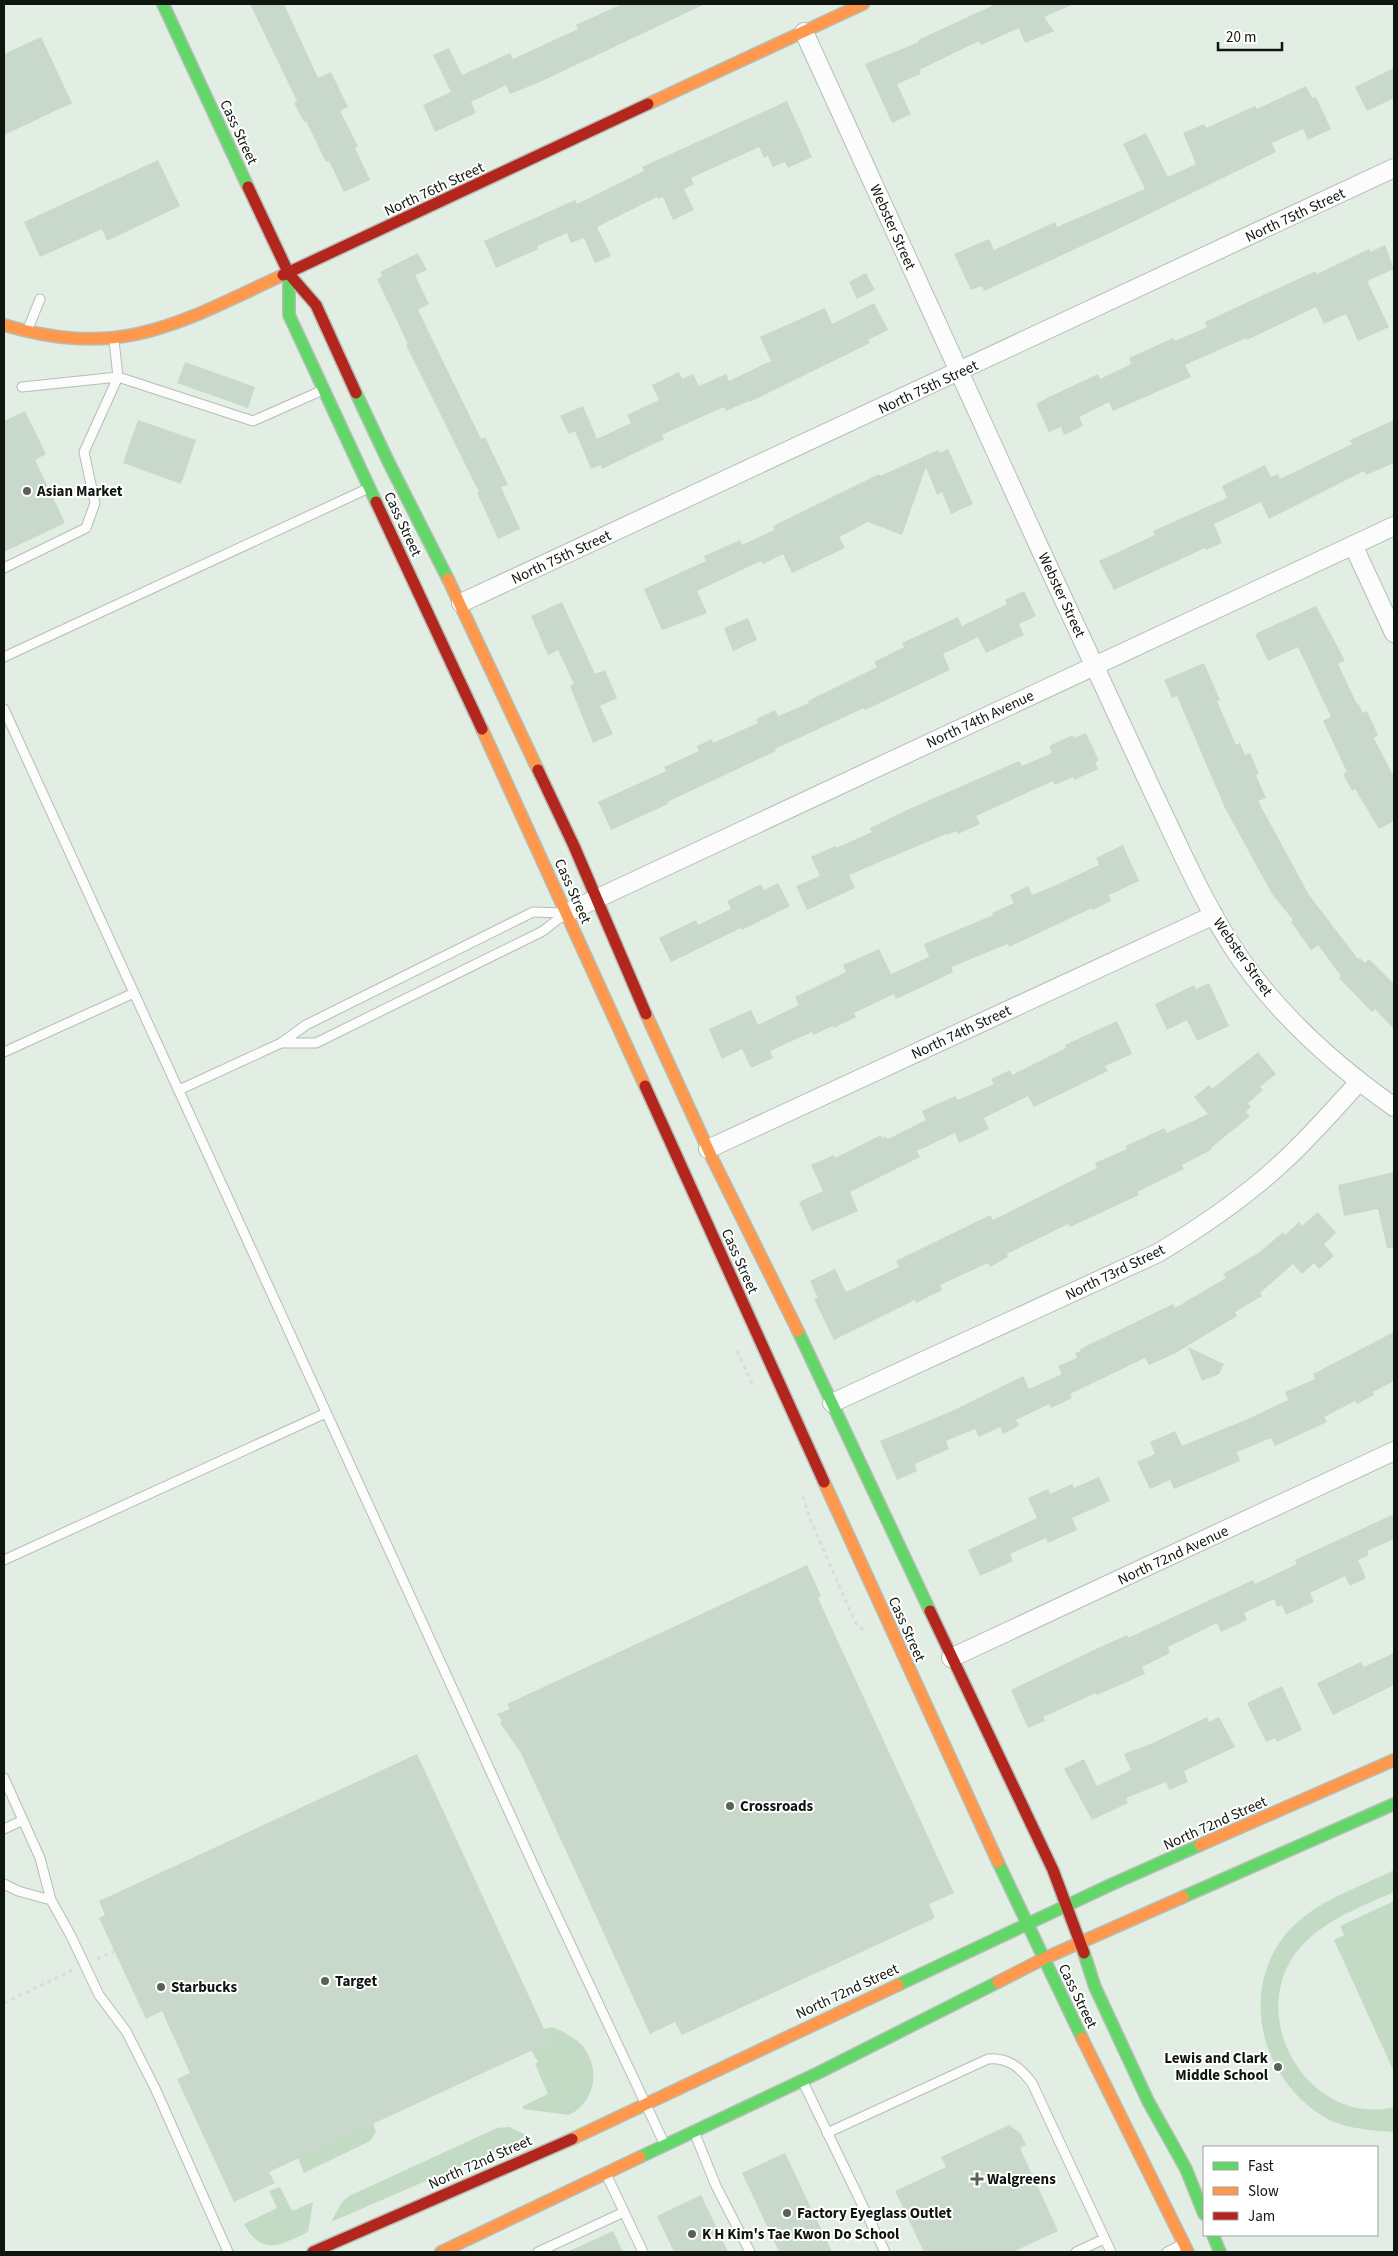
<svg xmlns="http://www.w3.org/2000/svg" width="1398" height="2256" font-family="'Source Sans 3',sans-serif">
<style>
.green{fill:#c3dbc5}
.building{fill:#c8d8ca}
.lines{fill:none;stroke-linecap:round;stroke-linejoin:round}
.lane-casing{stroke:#b4beb5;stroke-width:11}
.street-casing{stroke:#b4beb5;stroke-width:20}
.fast-casing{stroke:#b4beb5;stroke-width:14}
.slow-casing{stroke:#b4beb5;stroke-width:14}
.jam-casing{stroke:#b4beb5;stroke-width:14}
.path{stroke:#d9dcd9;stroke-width:3;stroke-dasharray:4 4;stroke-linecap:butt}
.lane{stroke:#fbfcfb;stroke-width:9}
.street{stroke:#fbfcfb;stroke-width:18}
.fast{stroke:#63d668;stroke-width:11}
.slow{stroke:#ff974d;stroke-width:11}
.jam{stroke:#b3261e;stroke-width:11}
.poi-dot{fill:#586259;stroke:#fff;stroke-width:2}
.labels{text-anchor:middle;stroke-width:4;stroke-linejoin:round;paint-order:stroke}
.street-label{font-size:15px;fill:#0e160f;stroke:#fff}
.poi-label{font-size:15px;font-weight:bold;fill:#0e160f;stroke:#fff;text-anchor:start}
</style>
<rect width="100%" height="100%" fill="#e2eee3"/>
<path class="green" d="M1394 1870V1892C1358 1908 1316 1923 1293 1957 1248 2025 1313 2127 1394 2107V2132C1368 2130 1340 2129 1318 2113 1262 2075 1241 1996 1282 1939 1308 1903 1356 1889 1394 1870Z
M1394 1901V2072L1334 1940 1344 1935 1340 1926Z
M553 2027C563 2032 576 2038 583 2046 601 2070 595 2102 569 2115L523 2109V2106L548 2094 535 2064 538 2062 531 2050 550 2042 544 2029Z
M373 2123 376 2132 370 2141 304 2173 298 2158Z
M509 2127 526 2135 518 2141 331 2222 342 2202 349 2196 497 2128Z
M280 2187 292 2211 313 2202 308 2232C279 2246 262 2256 244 2224L277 2208 269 2191Z"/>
<path class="building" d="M250 4H284L318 78 331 72 348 107 340 111 358 146 355 148 370 180 344 192 329 161 326 162 306 121 304 122 294 103 297 101Z
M622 4H705L540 82 510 94 506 85 471 102 476 113 435 132 423 105 451 92 433 55 449 48 462 75 510 53 513 59 578 29 576 25Z
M996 4H1074L1044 17 1054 31 1025 43 1019 28 981 45 979 41 919 70 921 74 897 84 911 114 892 123 865 64 919 42 918 40Z
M41 37 72 103 4 135V54Z
M1394 68V98L1367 111 1355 87Z
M1306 86 1312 98 1316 97 1331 129 1308 140 1303 129 1272 143 1276 152 1110 233 984 291 982 286 971 290 954 254 989 239 994 250 1055 222 1057 227 1145 189 1123 144 1146 133 1168 177 1196 164 1183 133 1204 124 1206 128 1255 106 1257 109Z
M787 101 812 157 788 168 785 162 773 167 768 156 764 158 759 147 691 178 694 184 684 189 694 210 673 220 663 197 658 199 657 197 597 227 611 256 595 263 584 238 571 243 567 233 537 246 538 249 496 268 484 241 575 200 577 204 644 171 642 167Z
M158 160 180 206 107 241 102 229 40 257 24 222Z
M1385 245 1394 269 1369 280 1368 283 1389 327 1358 341 1346 314 1324 324 1316 307 1247 340 1246 338 1185 365 1191 377 1113 411 1109 402 1079 417 1083 426 1064 435 1061 427 1049 432 1036 404 1049 397 1098 374 1100 379 1131 364 1129 358 1173 338 1175 341 1207 327 1205 322 1248 302 1316 271 1317 274 1369 249 1370 252Z
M418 253 427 270 415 275 429 304 418 310 481 439 485 437 508 485 501 487 520 529 498 539 477 493 479 492 406 345 408 344 377 279 383 276 380 272Z
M866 273 875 290 857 299 849 282Z
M874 303 888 330 868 340 870 343 750 402 749 401 726 411 724 407 679 427 662 435 664 439 602 469 601 465 591 469 575 431 569 434 560 416 583 406 597 439 631 423 627 415 659 400 652 385 679 372 682 379 693 374 699 386 726 374 729 381 771 361 760 337 825 308 832 324Z
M185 362 255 387 248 408 177 383Z
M25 411 46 454 35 460 65 523 4 552V421Z
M138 420 196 440 181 484 123 463Z
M1394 420V463L1366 475 1364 471 1269 519 1261 502 1214 524 1222 543 1206 550 1205 548 1114 590 1099 561 1155 535 1153 531 1227 498 1222 486 1265 465 1271 477 1278 474 1280 479 1352 444 1350 440Z
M948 449 973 504 951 514 942 492 937 495 926 467 902 535 868 522 839 537 845 548 792 573 783 554 763 564 761 561 697 591 707 613 662 630 644 589 706 561 704 556 740 540 742 545 774 530 773 526 879 474 880 476 938 450 940 453Z
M1024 591 1036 616 1019 624 1024 635 986 653 978 637 943 654 950 670 865 710 864 708 775 749 776 751 667 802 668 804 611 830 598 802 666 771 664 767 699 751 697 746 712 739 713 743 758 723 756 719 775 710 778 716 809 703 808 701 877 667 874 662 904 647 902 643 958 617 962 626 1007 604 1005 600Z
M562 602 595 674 605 670 617 698 600 706 613 734 593 743 570 686 574 684 558 650 548 655 531 616Z
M1316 606 1345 661 1338 664 1357 704 1358 703 1363 713 1367 711 1378 735 1374 738 1394 777V821L1379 829 1355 789 1352 791 1343 774 1347 772 1323 721 1331 717 1298 647 1268 661 1255 634Z
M748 618 757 640 733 651 724 628Z
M1204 663 1220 700 1217 701 1236 745 1240 743 1245 755 1250 753 1259 774 1256 775 1266 798 1258 801 1309 895 1358 959 1360 958 1365 963 1369 959 1394 984V1029L1375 1009 1372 1012 1339 978 1341 976 1318 945 1311 950 1291 922 1293 920 1272 894 1225 808 1177 696 1172 698 1164 680Z
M1086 733 1099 761 1095 762 1098 769 1074 780 1073 777 1055 785 1053 781 976 816 980 824 958 834 957 831 947 835 946 834 849 875 855 888 807 910 796 886 820 876 811 857 835 846 836 848 872 832 870 828 907 810 1019 761 1022 766 1052 753 1049 746 1073 735 1074 738Z
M1123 845 1139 881 1109 895 1111 901 1093 910 1092 908 1009 947 1008 944 951 967 953 972 918 989 896 999 894 994 854 1013 856 1017 834 1028 833 1026 813 1035 812 1032 770 1051 773 1058 751 1068 742 1049 722 1059 709 1029 751 1010 758 1025 799 1005 795 997 846 972 843 965 879 949 891 974 929 957 924 944 993 915 992 913 1014 903 1010 895 1028 886 1032 895 1056 885 1099 865 1096 858Z
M778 883 790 906 742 930 741 928 671 962 659 938 696 920 698 925 731 909 727 901 761 884 764 890Z
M1209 983 1229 1026 1197 1041 1187 1020 1167 1030 1155 1004 1194 985 1196 989Z
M1117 1021 1132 1054 1105 1066 1108 1071 1034 1107 1028 1096 984 1118 989 1129 959 1143 955 1133 917 1151 920 1157 850 1192 858 1211 812 1231 799 1202 823 1191 811 1165 834 1155 835 1158 881 1135 882 1138 886 1137 888 1139 926 1120 922 1111 955 1096 958 1100 994 1084 991 1079 1010 1070 1012 1075 1066 1048 1065 1045Z
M1258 1052 1276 1074 1260 1087 1263 1090 1248 1103 1251 1107 1246 1112 1250 1116 1211 1148V1150L1182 1165 1184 1169 1137 1192 1139 1195 1070 1227 1068 1224 1007 1254 1008 1257 990 1267 988 1263 940 1285 942 1290 916 1303 915 1300 834 1340 814 1299 818 1298 810 1281 835 1269 846 1292 899 1267 896 1261 990 1215 993 1220 1097 1168 1095 1163 1127 1149 1126 1146 1164 1128 1167 1133 1208 1114 1194 1097 1209 1085 1212 1089Z
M1394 1172V1248H1387L1378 1209 1344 1216 1338 1185Z
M1318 1212 1336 1233 1324 1244 1334 1256 1319 1269 1314 1263 1302 1274 1293 1264 1260 1293 1262 1296 1235 1312 1237 1316 1174 1354 1149 1365 1145 1358 1070 1394 1072 1398 1051 1408 1049 1404 1016 1420 1019 1426 1003 1434 1000 1427 979 1437 975 1429 946 1441 949 1449 915 1464 917 1471 897 1480 880 1441 950 1412 1023 1376 1029 1389 1062 1374 1058 1366 1077 1358 1075 1353 1081 1351 1080 1349 1173 1304 1175 1308 1226 1278 1223 1274 1260 1252 1283 1232 1285 1235 1299 1222 1302 1226Z
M1394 1332V1381L1373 1392 1374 1395 1357 1404 1355 1401 1324 1417 1327 1422 1275 1446 1271 1438 1237 1452 1240 1461 1174 1489 1170 1480 1150 1489 1137 1462 1155 1454 1150 1442 1175 1431 1182 1446 1250 1418 1288 1400 1285 1392 1315 1379 1313 1374Z
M1188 1347 1224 1364 1219 1374 1202 1381Z
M1099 1477 1110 1501 1072 1518 1077 1530 1048 1543 1046 1538 1010 1554 1013 1561 980 1576 968 1550 1037 1518 1028 1498 1048 1489 1050 1494 1072 1484 1074 1488Z
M1394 1514V1539L1367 1551 1369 1555 1358 1560 1366 1578 1350 1586 1345 1576 1310 1593 1314 1602 1286 1615 1282 1605 1277 1607 1274 1599 1244 1613 1247 1620 1221 1632 1217 1623 1168 1647 1170 1653 1142 1667 1145 1674 1097 1695 1096 1693 1043 1717 1045 1721 1028 1728 1011 1690 1096 1649 1127 1635 1128 1638 1253 1580 1255 1584 1297 1564 1295 1560Z
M807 1565 821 1596 818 1598 954 1893 929 1904 935 1918 682 2035 675 2022 650 2034 521 1753 500 1723 502 1721 497 1714 510 1709 507 1704Z
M1394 1653V1685L1333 1715 1317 1683 1361 1662 1364 1667Z
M1282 1686 1302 1730 1277 1742 1275 1738 1266 1742 1247 1703Z
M1207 1717 1209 1722 1219 1717 1235 1747 1184 1771 1188 1782 1169 1790 1166 1782 1126 1798 1128 1803 1092 1820 1064 1769 1084 1759 1097 1786 1131 1770 1124 1754 1153 1743Z
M417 1754 550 2042 269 2172 275 2183 234 2202 177 2079 190 2073 162 2011 146 2019 99 1918 105 1915 99 1901Z
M1009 2125 1021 2134 1026 2145 1020 2148 1058 2231 1013 2252H924L895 2191 946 2167 941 2157Z
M785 2153 832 2252H779L742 2173Z
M701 2195 728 2252H674L657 2216Z
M613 2231 623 2252H567Z"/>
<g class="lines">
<defs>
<path id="lane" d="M28 329 40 299
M114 340 118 377 253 421 323 390
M22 387 118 377
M4 568 86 528 95 503 84 452 118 377
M4 657 369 488
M4 709 543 1886 664 2143
M281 1043H316L543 931 566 913
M4 1052 134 993
M179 1090 281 1043 306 1025 533 912 564 913
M4 1560 326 1413
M4 1778 40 1858 51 1900 71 1936 99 1995 126 2031 155 2088 228 2252
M4 1829 23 1820
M4 1884 18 1891 51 1900
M804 2084 885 2252
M827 2133 988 2059C1007 2057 1020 2067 1032 2083L1111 2252
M695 2134 716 2186 750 2252
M607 2176 643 2252
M538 2252 624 2212
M1076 2252 1104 2239
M1167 2252 1183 2244"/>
<path id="street" d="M804 32C883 206 962 380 1042 553 1079 632 1115 711 1152 790 1180 848 1205 908 1242 961 1283 1019 1336 1066 1394 1107
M1353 545 1394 633
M461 603 1394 168
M566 913 1394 526
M708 1149 1214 915
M832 1403 1158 1253C1203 1226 1247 1196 1285 1160 1311 1136 1335 1108 1359 1082
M951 1658 1394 1451"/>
<path id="fast" d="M163 4 248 187
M289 274V315L376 502
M356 393 388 461 448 579
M798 1331 930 1611
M998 1862 1082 2038
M1183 1897 1394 1804
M1084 1953 1095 1987 1148 2101 1186 2169 1204 2214
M898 1985 1108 1886 1200 1845
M640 2157 818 2073 998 1982
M1213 2235 1220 2252"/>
<path id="slow" d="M648 104 863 4
M4 325C122 360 179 323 283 275
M448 579 538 770
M482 729 645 1086
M646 1014 713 1160 798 1331
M824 1482 998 1862
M1200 1845 1394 1760
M998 1982 1043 1959 1183 1897
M1082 2038 1188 2252
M572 2139 898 1985
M441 2252 640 2157"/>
<path id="jam" d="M248 187 289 274 316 305 356 393
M283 275 648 104
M376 502 482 729
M538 770 574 846 646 1014
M645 1086 824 1482
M930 1611 1053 1870 1084 1953
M313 2252 572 2139"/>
</defs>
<use href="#lane" class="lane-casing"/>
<use href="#street" class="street-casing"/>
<use href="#fast" class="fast-casing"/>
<use href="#slow" class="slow-casing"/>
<use href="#jam" class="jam-casing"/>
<path class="path" d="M737 1351 754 1388
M803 1496 811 1521 856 1624 864 1630
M97 1959 115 1951
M4 2003 73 1970"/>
<use href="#lane" class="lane"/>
<use href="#street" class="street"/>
<use href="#fast" class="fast"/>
<use href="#slow" class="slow"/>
<use href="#jam" class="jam"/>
</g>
<g class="poi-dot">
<circle cx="27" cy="491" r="5"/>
<circle cx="730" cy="1806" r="5"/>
<circle cx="325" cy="1981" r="5"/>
<circle cx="161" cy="1987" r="5"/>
<circle cx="1278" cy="2067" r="5"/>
<path d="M974.5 2171.5h5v5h5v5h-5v5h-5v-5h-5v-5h5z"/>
<circle cx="787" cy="2213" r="5"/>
<circle cx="692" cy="2234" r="5"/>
</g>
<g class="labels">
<g class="street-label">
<text transform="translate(239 132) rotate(65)" y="5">Cass Street</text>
<text transform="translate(434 189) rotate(-25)" y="5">North 76th Street</text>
<text transform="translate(1295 215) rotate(-25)" y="5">North 75th Street</text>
<text transform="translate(893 227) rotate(66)" y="5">Webster Street</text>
<text transform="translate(928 387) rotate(-25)" y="5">North 75th Street</text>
<text transform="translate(403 524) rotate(65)" y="5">Cass Street</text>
<text transform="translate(561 557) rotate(-25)" y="5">North 75th Street</text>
<text transform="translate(1062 595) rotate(65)" y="5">Webster Street</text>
<text transform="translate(980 719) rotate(-25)" y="5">North 74th Avenue</text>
<text transform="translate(573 891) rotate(66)" y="5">Cass Street</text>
<text transform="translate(1243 957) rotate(55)" y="5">Webster Street</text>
<text transform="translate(961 1032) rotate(-25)" y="5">North 74th Street</text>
<text transform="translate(740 1261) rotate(66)" y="5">Cass Street</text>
<text transform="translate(1115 1272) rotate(-26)" y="5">North 73rd Street</text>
<text transform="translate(1173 1555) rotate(-25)" y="5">North 72nd Avenue</text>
<text transform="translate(907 1629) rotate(66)" y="5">Cass Street</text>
<text transform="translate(1215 1823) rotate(-24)" y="5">North 72nd Street</text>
<text transform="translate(847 1991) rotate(-25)" y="5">North 72nd Street</text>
<text transform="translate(1078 1996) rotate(64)" y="5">Cass Street</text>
<text transform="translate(480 2162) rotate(-24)" y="5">North 72nd Street</text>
</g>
<g class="poi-label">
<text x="37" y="496">Asian Market</text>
<text x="740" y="1811">Crossroads</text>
<text x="335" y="1986">Target</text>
<text x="171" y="1992">Starbucks</text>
<text x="1268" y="2063" text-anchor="end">Lewis and Clark<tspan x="1268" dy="17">Middle School</tspan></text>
<text x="987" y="2184">Walgreens</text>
<text x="797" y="2218">Factory Eyeglass Outlet</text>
<text x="702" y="2239">K H Kim's Tae Kwon Do School</text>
</g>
</g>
<rect width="1398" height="2256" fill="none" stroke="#0e160f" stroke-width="10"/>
<rect x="1203" y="2146" width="175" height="90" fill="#ffffff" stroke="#9fa29f"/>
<rect x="1213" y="2162" width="25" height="8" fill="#63d668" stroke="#9fa29f"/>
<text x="1248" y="2171" font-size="15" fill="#0e160f">Fast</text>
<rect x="1213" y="2187" width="25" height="8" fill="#ff974d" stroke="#9fa29f"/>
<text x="1248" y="2196" font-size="15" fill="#0e160f">Slow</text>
<rect x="1213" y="2212" width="25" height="8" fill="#b3261e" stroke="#9fa29f"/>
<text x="1248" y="2221" font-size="15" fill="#0e160f">Jam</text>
<path d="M1218 42v8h64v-8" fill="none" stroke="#0e160f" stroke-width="2.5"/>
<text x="1226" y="42" font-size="15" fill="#0e160f" stroke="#ffffff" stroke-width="4" paint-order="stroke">20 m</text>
</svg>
